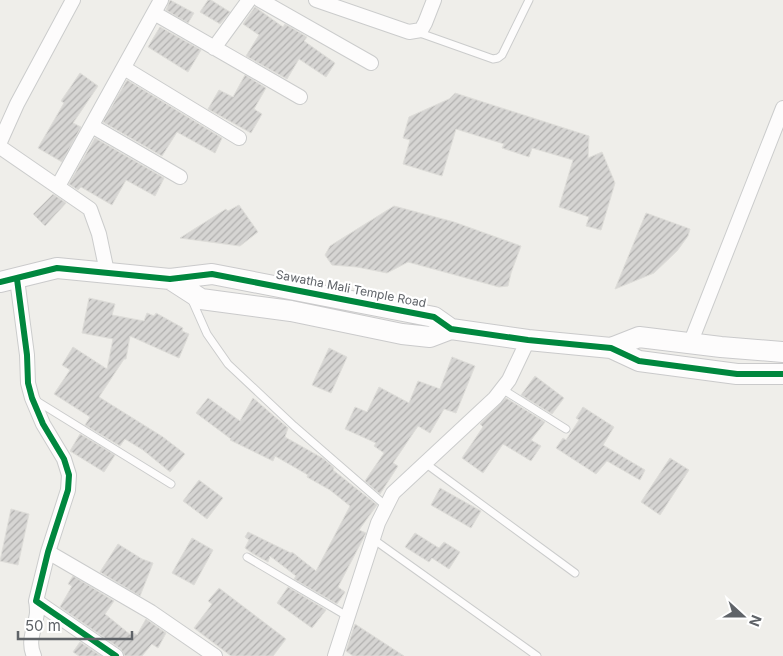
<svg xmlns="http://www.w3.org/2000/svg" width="783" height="656" font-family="Inter,sans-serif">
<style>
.building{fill:url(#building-hatch);stroke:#deddd9}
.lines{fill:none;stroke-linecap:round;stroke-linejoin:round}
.lane-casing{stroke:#cbcccc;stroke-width:9}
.street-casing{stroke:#cbcccc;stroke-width:16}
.secondary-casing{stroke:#cacacb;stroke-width:22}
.lane{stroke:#fdfcfc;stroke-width:7}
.street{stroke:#fdfcfc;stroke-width:14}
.secondary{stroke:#fdfcfc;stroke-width:20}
.cycleway-casing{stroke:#fff;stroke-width:9}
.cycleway{stroke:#00873e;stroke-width:6}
.labels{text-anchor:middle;stroke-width:4.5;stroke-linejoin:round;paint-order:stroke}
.street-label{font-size:12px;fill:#5f6368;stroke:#fff}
</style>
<defs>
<pattern id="building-hatch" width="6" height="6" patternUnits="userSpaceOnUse" patternTransform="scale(1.25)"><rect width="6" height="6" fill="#d6d5d3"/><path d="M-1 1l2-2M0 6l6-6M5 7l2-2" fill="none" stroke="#b1b0af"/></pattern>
</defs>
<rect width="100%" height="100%" fill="#efeeea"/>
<path class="building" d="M170 0 194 13 188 23 166 10Z
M208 0H211L230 12 220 24 200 12Z
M255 7 283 27 285 24 307 37 304 41 335 63 326 77 299 59 287 79 246 56 259 35 243 24Z
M160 27 201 50 188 72 148 47Z
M80 73 98 86 73 123 81 127 62 162 38 148 64 103 61 101Z
M245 75 266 88 254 109 262 114 251 133 208 109 219 90 233 97Z
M127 80 222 138 215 153 177 132 162 156 103 122Z
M455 93 589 136 588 158 602 152 615 183 601 230 586 226 589 217 559 207 573 160 532 148 529 157 502 148 504 144 456 129 442 176 403 164 410 140 403 138 409 117 449 99Z
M95 138 164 178 155 196 126 180 112 205 81 187 78 190 69 184Z
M53 194 66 203 45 226 33 214Z
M239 205 258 232 240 246 180 238 226 209 228 211Z
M394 206 454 222 521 246 511 273 508 286 499 287 408 262 387 273 357 267 332 265 325 255 330 246Z
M646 213 690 229 688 236 677 251 654 273 615 289Z
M89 298 115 304 112 315 144 321 147 313 154 316 156 313 183 328 182 331 189 334 179 358 130 336 126 359H124L99 397 163 437 185 454 170 472 143 450 125 439 120 446 85 425 90 417 54 394 70 370 62 365 73 347 107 369 113 339 82 333Z
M329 348 347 357 331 393 312 385Z
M452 357 475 366 456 413 444 409 430 433 418 426 393 463 398 466 380 494 365 481 384 453 374 446 376 443 345 429 355 407 367 412 379 387 409 403 418 381 440 389Z
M535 376 564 398 552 414 521 395Z
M208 398 240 421 253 398 288 428 285 437 324 459 334 468 333 470 377 505 359 530 366 533 338 587 345 592 337 604 294 579 296 576 270 556 268 562 252 553 245 548 249 540 245 537 248 532 291 553 292 552 316 571 350 506 330 490 307 477 308 475 275 456 273 461 230 440 231 439 196 413Z
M506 398 545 422 531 440 541 446 531 461 503 444 483 473 462 458 483 427 480 424Z
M583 407 614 427 603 445 645 470 640 480 607 461 596 474 556 448 563 438 566 440 579 420 576 418Z
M80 434 115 455 104 472 70 451Z
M670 458 689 470 660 515 641 502Z
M199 480 223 498 207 519 183 501Z
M440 488 481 511 471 528 431 505Z
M11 509 29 514 18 565 0 561Z
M415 533 439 548 444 542 460 552 449 569 432 558 429 562 405 547Z
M192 538 213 550 194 585 172 573Z
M118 544 142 559 153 563 140 596 100 572Z
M73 576 114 601 105 614 132 636 134 633 137 635 146 619 166 633 158 648 152 644 142 656H125L121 649 60 607 72 586 68 584Z
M288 587 326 610 312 628 277 603Z
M219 588 286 639 273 656H231L194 628 212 604 208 601Z
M355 624 404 656H353L346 651Z
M80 642 101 656H79L73 652Z"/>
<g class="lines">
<defs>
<path id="lane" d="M417 32 493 59 498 58 502 55 529 0
M191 298 207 334 228 364 294 426 386 506
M502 389 566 429
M35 400 171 484
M425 463 575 573
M373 539 537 656
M247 557 347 616"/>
<path id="street" d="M260 0 371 63
M316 0 409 32 421 30 425 23 434 0
M154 13 300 97
M214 48 249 0
M124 68 239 138
M92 126 180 177
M0 142 17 104 73 0
M0 147 90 209 99 234 107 272
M58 186 161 0
M17 279 27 355 28 383 32 398 43 424 64 459 69 475 68 490 48 552 36 601 116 656
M690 344 783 108
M48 552 151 612 215 656
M34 656C27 641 35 629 37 613 37 609 37 605 36 601
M335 656 378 523 393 493 495 398 509 380 528 340"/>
<path id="secondary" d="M170 279 201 299 291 311 402 334 430 337 451 329
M0 282 57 268 170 279 212 274 434 317 451 329 528 340 611 348 639 361 737 374H783
M611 348 639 337 721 347 783 352"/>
</defs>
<use href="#lane" class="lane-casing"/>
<use href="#street" class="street-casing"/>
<use href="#secondary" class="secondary-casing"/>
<use href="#lane" class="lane"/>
<use href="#street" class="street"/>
<use href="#secondary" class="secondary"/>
<defs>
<path id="cycleway" d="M17 279 27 355 28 383 32 398 43 424 64 459 69 475 68 490 48 552 36 601 116 656
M0 282 57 268 170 279 212 274 434 317 451 329 528 340 611 348 639 361 737 374H783"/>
</defs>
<use href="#cycleway" class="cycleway-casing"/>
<use href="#cycleway" class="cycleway"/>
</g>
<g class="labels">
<g class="street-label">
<text transform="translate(351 289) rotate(11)" y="4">Sawatha Mali Temple Road</text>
</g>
</g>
<g transform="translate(743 616) rotate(111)" stroke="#ffffff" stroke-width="4" paint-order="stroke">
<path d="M0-4L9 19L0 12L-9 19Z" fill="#5f6368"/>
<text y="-8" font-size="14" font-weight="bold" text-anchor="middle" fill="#5f6368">N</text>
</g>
<path d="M18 631v8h114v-8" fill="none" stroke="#5f6368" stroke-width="2.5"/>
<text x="25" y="631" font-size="15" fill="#5f6368" stroke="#ffffff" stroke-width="4" paint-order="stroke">50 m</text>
</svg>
